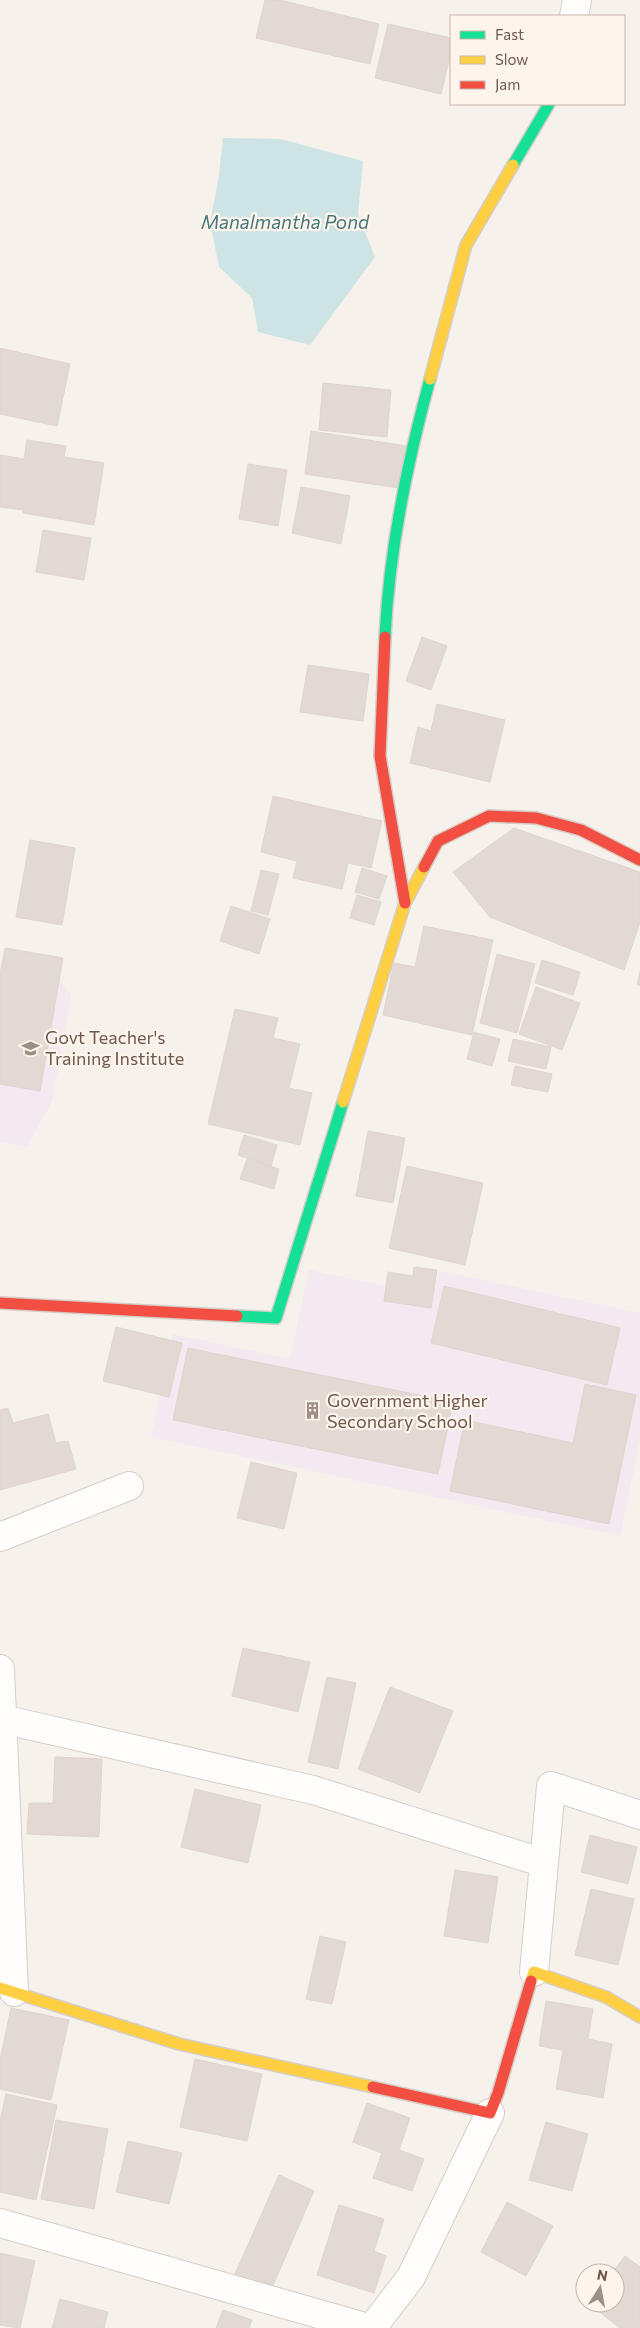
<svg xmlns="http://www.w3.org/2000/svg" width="640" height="2328" font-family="Commissioner,sans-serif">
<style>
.education{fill:#f2e9f1}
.water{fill:#cee4e4}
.building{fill:#e2d9d3;stroke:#ded4ce}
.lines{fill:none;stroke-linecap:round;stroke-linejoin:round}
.street-casing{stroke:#d5cec9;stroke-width:30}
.fast-casing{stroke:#d5cdc8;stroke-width:14}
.slow-casing{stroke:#d5cdc8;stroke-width:14}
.jam-casing{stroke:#d5cdc8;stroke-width:14}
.street{stroke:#fefdfc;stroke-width:28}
.fast{stroke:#16e098;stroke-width:11}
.slow{stroke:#ffcf43;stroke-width:11}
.jam{stroke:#f24e42;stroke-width:11}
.labels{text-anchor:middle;stroke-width:4.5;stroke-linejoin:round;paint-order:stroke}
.poi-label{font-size:18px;fill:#70584e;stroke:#fdf5ec;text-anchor:start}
.water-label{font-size:19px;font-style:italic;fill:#47767b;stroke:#fdf5ec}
</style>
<rect width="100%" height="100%" fill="#f6f1eb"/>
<path class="education" d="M50 967 71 995 52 1101 27 1147 0 1142V989Z
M309 1270 433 1296 439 1271 640 1313V1441L620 1536 151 1437 173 1334 290 1359Z"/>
<path class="water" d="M223 138 280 139 363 161 358 214 375 257 310 345 258 332 252 298 219 267 210 222 219 176Z"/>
<path class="building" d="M265 0H280L379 24 370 64 256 38Z
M388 24 451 38V52L441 94 375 78Z
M0 348 70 364 57 426 0 414Z
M323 383 391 390 387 437 319 430Z
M311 431 406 446 399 488 305 474Z
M27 440 66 446 64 457 104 463 94 525 23 513V510L0 507V455L24 459Z
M248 464 287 470 278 526 239 519Z
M301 487 350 496 341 544 292 533Z
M43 530 91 538 84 580 36 572Z
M422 637 447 646 431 690 406 681Z
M308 665 369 674 363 721 300 712Z
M437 704 505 720 490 782 410 763 418 727 431 731Z
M273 796 382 821 371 868 348 863 342 889 293 878 297 861 261 852Z
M514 828 640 872V922L624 970 490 917 453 872Z
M30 840 75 848 62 925 16 917Z
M362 868 387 876 379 899 355 892Z
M261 870 279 874 268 915 251 911Z
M357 895 381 902 374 925 350 918Z
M231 906 270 919 259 954 220 941Z
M424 926 493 940 472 1035 383 1015 394 963 415 967Z
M5 948 63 958 40 1091 0 1084V974Z
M497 954 535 964 517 1033 480 1023Z
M542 960 580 972 573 995 535 983Z
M640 971V985H637Z
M536 987 580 1003 562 1050 519 1034Z
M235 1009 278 1018 273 1038 300 1044 289 1088 312 1093 300 1145 208 1124Z
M474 1032 500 1039 492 1066 467 1059Z
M513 1039 551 1047 546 1069 508 1061Z
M515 1066 552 1074 548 1092 511 1085Z
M368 1131 405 1138 393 1203 356 1196Z
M244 1135 277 1145 271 1166 238 1155Z
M247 1159 279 1169 274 1189 240 1179Z
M407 1166 483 1183 465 1265 389 1248Z
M414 1267 437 1270 431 1308 384 1301 388 1272 413 1276Z
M444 1286 620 1328 607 1385 431 1343Z
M116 1327 182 1343 169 1397 103 1381Z
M188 1348 453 1402 438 1474 173 1420Z
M585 1384 636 1395 609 1524 450 1491 465 1420 573 1443Z
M8 1408 13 1423 48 1414 56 1443 68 1441 76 1469 0 1490V1410Z
M251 1462 297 1473 284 1529 237 1518Z
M243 1648 310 1662 298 1712 232 1696Z
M327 1677 356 1683 338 1769 308 1762Z
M390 1687 453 1711 420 1793 358 1769Z
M55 1757 102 1759 99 1837 27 1834 29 1803H53Z
M195 1789 261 1805 248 1863 181 1847Z
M590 1835 637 1847 628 1884 581 1872Z
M455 1870 498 1877 488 1943 444 1936Z
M591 1889 634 1899 618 1965 575 1955Z
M320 1936 346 1942 332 2004 306 1999Z
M546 2001 593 2009 588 2039 612 2044 603 2098 556 2089 563 2050 539 2046Z
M11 2008 69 2020 51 2100 0 2089V2060Z
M195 2059 262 2074 247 2141 180 2127Z
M6 2094 57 2105 36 2200 0 2192V2121Z
M367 2103 410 2118 399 2150 424 2159 412 2191 373 2178 382 2153 353 2142Z
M56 2120 108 2129 94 2209 41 2199Z
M546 2122 588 2134 572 2191 529 2180Z
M128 2141 182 2153 169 2204 116 2192Z
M279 2175 314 2191 271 2290 235 2274Z
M507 2202 553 2226 526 2276 481 2252Z
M339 2205 384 2219 374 2251 386 2256 374 2293 317 2275Z
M0 2253 35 2261 20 2328 0 2325Z
M625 2256 640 2267V2328H620L588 2303H615V2273H612Z
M60 2299 108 2312 104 2328H52Z
M223 2310 252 2320 249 2328H216Z"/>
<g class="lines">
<defs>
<path id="street" d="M574 16 577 0
M0 1537 129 1486
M0 1669 14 1992
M2 1719 313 1790 544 1863 534 1972
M544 1863 551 1786 640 1815
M0 2223 368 2328
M372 2328 411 2277 490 2113"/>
<path id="fast" d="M513 165 549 104
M385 637C389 550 407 463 430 379
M237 1316 276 1318 343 1102"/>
<path id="slow" d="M430 379 466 245 513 165
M343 1102 405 903 424 867
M531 1981 534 1972 606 1997 640 2017
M0 1988 179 2044 373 2087"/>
<path id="jam" d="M385 637 380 756 405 903
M424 867 438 841 489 816 536 818 581 830 640 860
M0 1303 237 1316
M373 2087 490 2113 498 2093 531 1981"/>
</defs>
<use href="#street" class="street-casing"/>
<use href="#fast" class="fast-casing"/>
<use href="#slow" class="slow-casing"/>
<use href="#jam" class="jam-casing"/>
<use href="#street" class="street"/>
<use href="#fast" class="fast"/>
<use href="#slow" class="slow"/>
<use href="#jam" class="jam"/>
</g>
<defs>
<symbol id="university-bare" viewBox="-9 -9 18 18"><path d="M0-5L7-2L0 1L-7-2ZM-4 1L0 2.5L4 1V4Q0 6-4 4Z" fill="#9f8e85" stroke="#fdf5ec" stroke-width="2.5" paint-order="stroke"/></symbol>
<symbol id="building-bare" viewBox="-9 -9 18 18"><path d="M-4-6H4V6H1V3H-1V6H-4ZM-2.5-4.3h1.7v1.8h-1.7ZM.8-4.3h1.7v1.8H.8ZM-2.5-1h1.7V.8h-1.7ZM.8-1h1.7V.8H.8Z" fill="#9f8e85" stroke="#fdf5ec" stroke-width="2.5" paint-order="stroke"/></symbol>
</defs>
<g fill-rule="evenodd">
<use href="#university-bare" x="18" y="1036" width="25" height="25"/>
<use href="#building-bare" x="300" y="1398" width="25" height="25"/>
</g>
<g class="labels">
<g class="poi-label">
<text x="45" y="1044">Govt Teacher's<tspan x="45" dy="21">Training Institute</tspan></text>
<text x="327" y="1407">Government Higher<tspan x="327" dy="21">Secondary School</tspan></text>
</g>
<g class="water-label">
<text x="285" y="229">Manalmantha Pond</text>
</g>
</g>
<rect x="450" y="15" width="175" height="90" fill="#fdf5ec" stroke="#c5b6ad"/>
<rect x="460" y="31" width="25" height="8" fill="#16e098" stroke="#c5b6ad"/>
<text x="495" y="40" font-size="15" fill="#70584e">Fast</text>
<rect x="460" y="56" width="25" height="8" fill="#ffcf43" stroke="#c5b6ad"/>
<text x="495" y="65" font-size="15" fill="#70584e">Slow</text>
<rect x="460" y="81" width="25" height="8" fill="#f24e42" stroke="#c5b6ad"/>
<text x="495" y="90" font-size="15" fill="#70584e">Jam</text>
<g transform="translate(600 2288) rotate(11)"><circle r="24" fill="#fdf5ec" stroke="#c5b6ad"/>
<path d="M0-4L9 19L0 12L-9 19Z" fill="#9f8e85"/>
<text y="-8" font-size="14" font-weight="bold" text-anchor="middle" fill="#70584e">N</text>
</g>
</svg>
